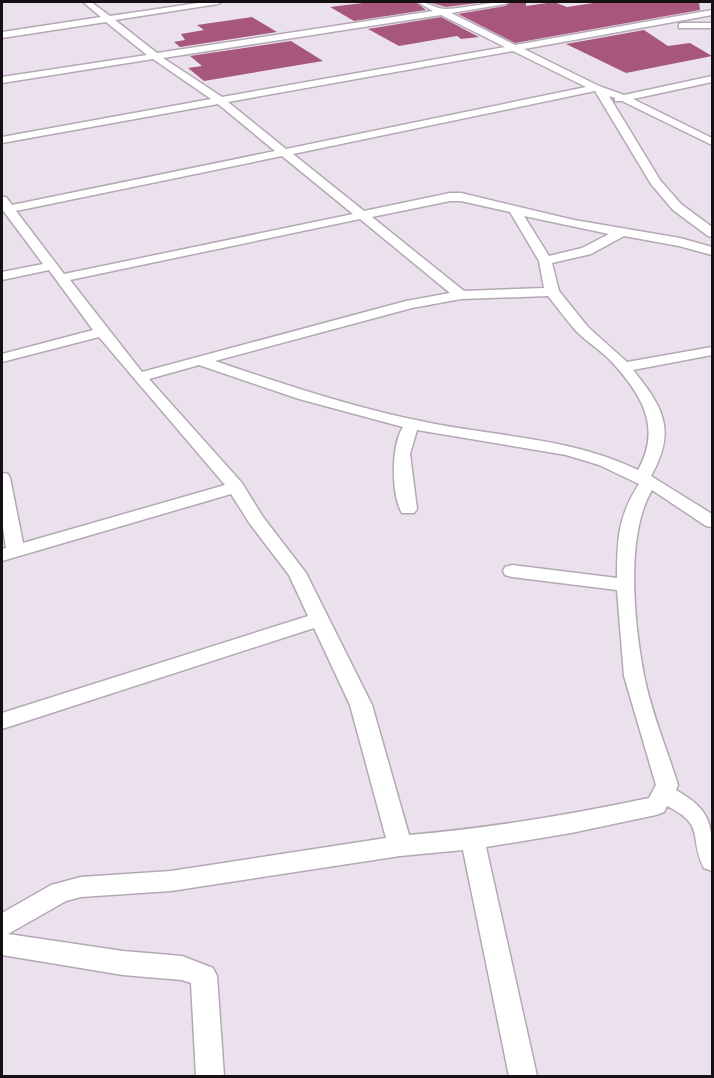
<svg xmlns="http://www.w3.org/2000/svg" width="714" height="1078" font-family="Cabin,sans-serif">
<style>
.building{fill:#a8577c}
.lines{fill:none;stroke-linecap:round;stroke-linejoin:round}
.minor-casing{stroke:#b3a9b4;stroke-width:3}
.minor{fill:#fff;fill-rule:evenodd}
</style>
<rect width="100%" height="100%" fill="#ebe1ec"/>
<path class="building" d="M371 2H416L426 10 354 21 330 7Z
M428 2H486L446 7Z
M511 2H526V6L554 2 567 7 600 2H699L700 10 515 43 458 14 505 6Z
M252 17 277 32 180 47 174 42 185 40 181 34 204 30 197 25Z
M441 17 479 37 461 39 457 36 399 46 368 29Z
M644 30 668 46 690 43 712 56 626 73 566 44Z
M291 41 323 61 204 81 188 68 202 66 190 56Z"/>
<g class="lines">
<defs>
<path id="minor" d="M83 2H91L110 16 205 2H222L218 4 115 20 157 53 433 11 418 2C428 2 436 9 446 9 467 8 487 2 509 2L505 4 451 13 515 45 712 10V15L524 49 599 86 624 95 712 76V82L633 99 712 138V145L622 101H615V98L609 96 660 180 681 204 712 227V237L708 236 673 210 651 184 595 91 293 154 364 211 450 193H461L574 220 680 238 712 247V255L679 246 624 236 591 254 552 263 559 291 588 327 627 362 712 347V355L633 370C663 407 677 430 651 476L712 514V527L706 526 652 490C625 535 634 624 644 675 651 712 667 749 678 785L676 790C714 812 712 825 712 871L704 868C688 837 707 826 667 806L664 812 656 815 571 833 486 847 537 1076H509L463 850 400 856 171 891 81 897 66 901 8 934 123 951 182 956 213 968 217 976 224 1076H196L191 983 182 980 123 975 2 955V913L51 885 81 877 171 871 386 838 350 705 314 628 2 729V713L308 616 289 575 250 524 231 494 2 561V549L6 548 2 521V473L8 474 10 478 23 543 225 485 99 337 2 362V354L93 330 49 270 2 280V272L43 264 2 209V197H6L12 205 275 151 218 104 2 143V137L211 99 153 59 2 83V77L147 55 106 22 2 38V32L101 17ZM441 15 505 47 222 97 163 58ZM513 51 586 87 286 149 228 102ZM282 156 353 214 64 274 16 211ZM450 201H461L510 212 539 261 544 288 464 291 372 217ZM524 216 609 234 582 248 549 256ZM360 219 450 293 406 301 142 372 70 280ZM548 296C558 308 567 321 577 332 587 342 599 349 609 359 640 392 663 426 638 470 572 438 500 437 430 423 357 409 286 385 215 361L412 308 461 299ZM199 365 299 399 403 427C391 445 391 495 402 513H414L417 509 410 454 417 430 566 455 599 465 639 484C618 516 617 540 617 578L512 565 505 567 503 571 505 575 512 577 617 590 624 676 656 785 649 798C569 815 490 828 409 835L372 705 306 573 263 517 242 483 149 379Z
M682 23H712V28H679V24Z"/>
</defs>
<use href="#minor" class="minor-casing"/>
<use href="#minor" class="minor"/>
</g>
<rect width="714" height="1078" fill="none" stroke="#141014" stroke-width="6"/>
</svg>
